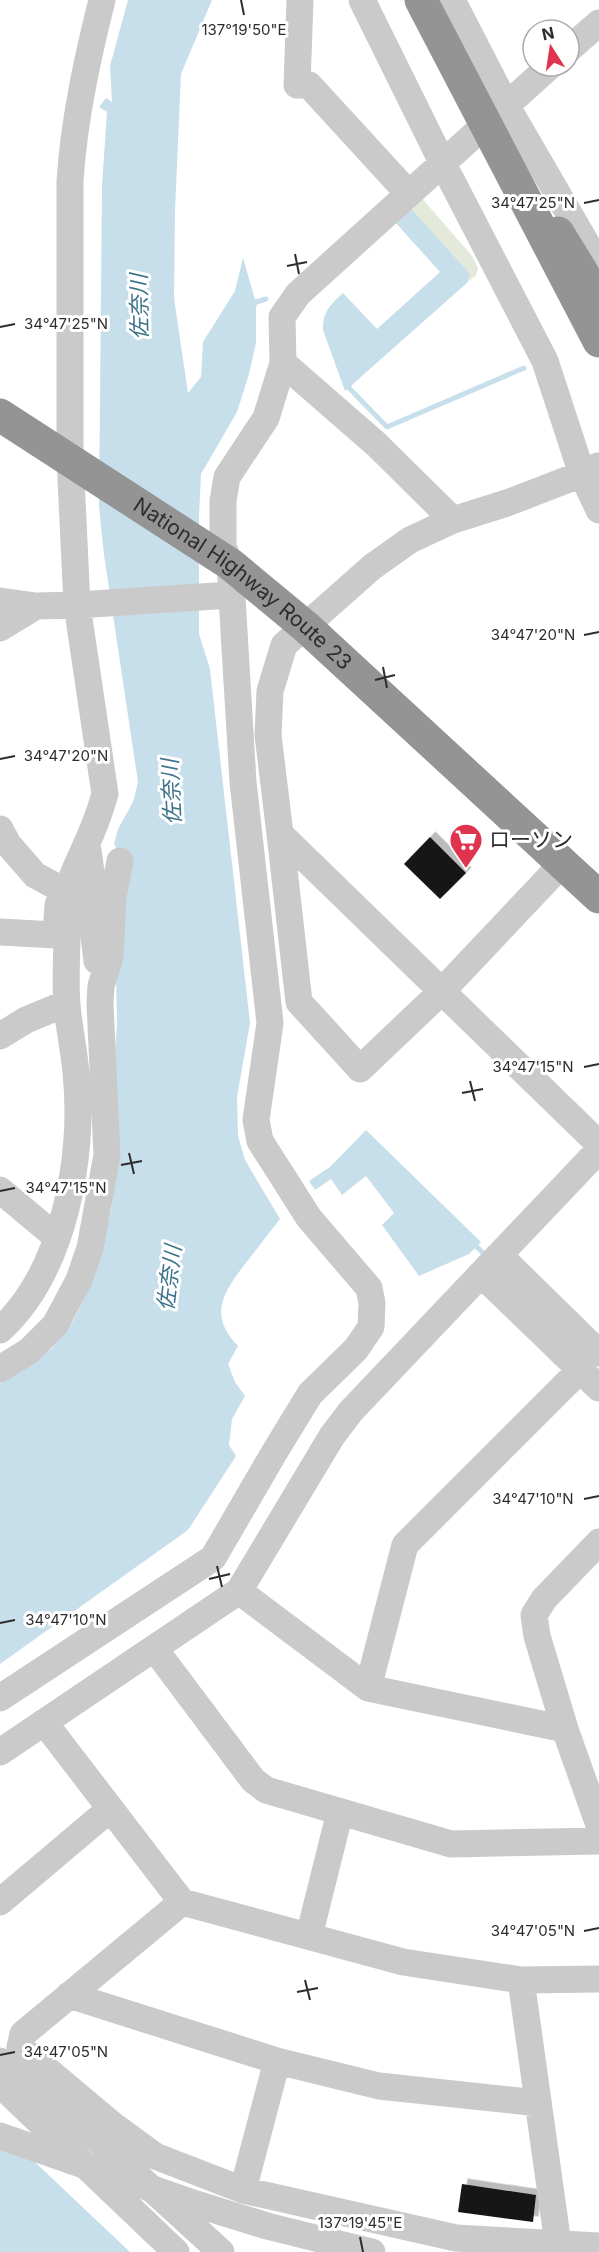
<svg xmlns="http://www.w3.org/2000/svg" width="599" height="2252" font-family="Inter,'Noto Sans JP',sans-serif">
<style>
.green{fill:#e4eada}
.water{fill:#c7dfea}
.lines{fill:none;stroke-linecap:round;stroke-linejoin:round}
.stream{stroke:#c7dfea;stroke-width:5}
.building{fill:#141414;filter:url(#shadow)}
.minor{stroke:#cacaca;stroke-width:27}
.highway{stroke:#949494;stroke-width:33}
.minor-bridge{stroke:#cacaca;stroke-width:27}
.highway-bridge{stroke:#949494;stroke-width:33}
.ticks{fill:none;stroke:#2d2d2d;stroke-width:2}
.labels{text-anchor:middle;stroke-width:6;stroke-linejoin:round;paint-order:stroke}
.street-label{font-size:21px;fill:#2d2d2d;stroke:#fff}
.poi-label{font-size:21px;fill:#2d2d2d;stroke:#fff;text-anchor:start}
.water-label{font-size:22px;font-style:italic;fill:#3e748b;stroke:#fff}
.ticks-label{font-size:15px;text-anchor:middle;fill:#2d2d2d;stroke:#fff;stroke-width:6;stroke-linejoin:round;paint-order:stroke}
</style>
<defs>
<filter id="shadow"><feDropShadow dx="5.5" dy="-5.5" stdDeviation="0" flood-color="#0004"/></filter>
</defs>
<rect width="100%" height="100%" fill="#fff"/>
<path class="green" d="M420 196 472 256 478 268 476 276 468 281V273L409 206Z"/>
<path class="water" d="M128 0H212L181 74 175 211 174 298 188 393 201 377 203 342 235 291 243 258 256 303V343L249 374 237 412 201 474 199 516V634L210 669 250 1023 237 1097 238 1136 245 1160 280 1219C268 1234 257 1249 245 1264 223 1293 208 1315 238 1346L228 1364 235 1382 245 1396 232 1419 229 1445 236 1456 188 1530 0 1664V1383L52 1348 73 1321 91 1285 111 1211 116 1151 111 1118 117 1023 116 973 125 861 114 844 118 829 133 802 138 782 104 555 99 507 102 186 107 112 99 107 106 98 112 102 110 66Z
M409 206 469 273 468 282 345 391 323 330C322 312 331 304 343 293L377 329 440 272 394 221Z
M366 1130 481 1242 469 1254 419 1276 382 1225 394 1213 366 1176 342 1195 331 1179 315 1190 309 1181 330 1167Z
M0 2129 130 2252H0Z"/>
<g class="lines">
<path class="stream" d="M253 307 256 302 266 299
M349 382V388L387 427 524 368
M473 1243 485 1255"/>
</g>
<path class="building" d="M430 837 466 873 440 899 404 864Z
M462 2184 536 2195 533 2222 458 2212Z"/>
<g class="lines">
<path class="minor" d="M300 0 297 85H309L409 194
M362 0 443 164 545 361 582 474 507 503 453 520 410 540 372 567 284 645 270 691 268 735 280 834 599 1144
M452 0 506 105 599 265
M569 49 599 23
M283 363 376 444 453 520
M598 466 582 474 599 510
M0 601 36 606 77 605 231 595
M0 628 36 606
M0 829 8 844 35 875 68 893
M280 834 299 1002 360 1069 442 991 563 863
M88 850 91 872 90 903 97 961
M0 932 56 935 58 905
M0 1036 26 1020 67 1003
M0 1190 49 1231 58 1234
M499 1255 599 1353
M481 1274 599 1388
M0 1330C64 1272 85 1156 76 1073 74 1050 69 1028 67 1005 65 981 67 956 67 932 68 919 66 904 68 891 71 875 80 860 86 845 94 828 100 811 105 794L77 605 70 458V181C74 120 87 60 102 0
M0 1369 29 1351 55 1325 79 1280 90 1248 107 1155 100 1003 101 986 110 957 113 897 120 861
M599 1542 544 1599 534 1615 537 1636 565 1729 599 1825
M239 1591 368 1688 565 1729
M154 1648 253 1780 266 1790 451 1844 599 1841
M368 1688 405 1545 580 1370
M0 1698 213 1558 274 1453 310 1394 356 1349 371 1327 372 1303 369 1288 309 1218 260 1141 256 1120 270 1023 243 782 230 564 223 547V501L227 477 266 418 283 363 282 317 298 294 550 66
M44 1722 182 1902 403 1962 521 1980 599 1979
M0 1752 239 1591 332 1436 351 1411 599 1150
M0 1902 110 1809
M182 1902 23 2034 20 2047 114 2126 155 2156 243 2190 456 2238 599 2246
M309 1936 340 1812
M521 1980 558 2244
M69 1995 277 2061 379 2086 538 2103
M0 2061 86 2129 221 2252
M0 2084 176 2252
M243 2190 277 2061"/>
<g class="highway">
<path d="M558 233 599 300"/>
<path id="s1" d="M0 415 230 564 306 627 599 897"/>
</g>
<path class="minor-bridge" d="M0 2136 196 2204 267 2226 372 2252"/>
<path class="highway-bridge" d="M421 0 599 341"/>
</g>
<path class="ticks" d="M241 0 244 15M584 203 599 200M295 254 299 274M287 266 307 262M0 327 15 324M584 635 599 632M383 667 387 688M375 680 395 675M0 759 15 756M584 1067 599 1064M470 1081 475 1101M462 1093 483 1089M129 1153 134 1174M121 1165 142 1161M0 1191 15 1188M584 1499 599 1496M217 1566 222 1587M209 1579 230 1574M0 1623 15 1620M584 1931 599 1928M305 1980 310 2000M297 1992 318 1988M0 2055 15 2052M360 2237 363 2252"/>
<defs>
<symbol id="supermarket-pin" viewBox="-11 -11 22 30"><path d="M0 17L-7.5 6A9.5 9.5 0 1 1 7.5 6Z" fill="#df334e" stroke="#fff"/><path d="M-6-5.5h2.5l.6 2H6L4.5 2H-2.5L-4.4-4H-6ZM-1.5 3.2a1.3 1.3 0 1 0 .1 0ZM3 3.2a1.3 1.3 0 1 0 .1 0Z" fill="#fff"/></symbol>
</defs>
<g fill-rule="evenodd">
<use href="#supermarket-pin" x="447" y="821" width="38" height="52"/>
</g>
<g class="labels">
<g class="street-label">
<text dy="7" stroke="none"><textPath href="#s1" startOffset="296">National Highway Route 23</textPath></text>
</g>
<g class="poi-label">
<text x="489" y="847">ローソン</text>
</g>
<g class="water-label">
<text transform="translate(139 307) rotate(-91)" y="8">佐奈川</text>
<text transform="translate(171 792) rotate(-93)" y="8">佐奈川</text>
<text transform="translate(169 1278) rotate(-83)" y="8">佐奈川</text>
</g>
</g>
<g class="ticks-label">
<text x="244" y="35">137°19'50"E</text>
<text x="533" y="208">34°47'25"N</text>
<text x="66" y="329">34°47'25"N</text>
<text x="533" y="640">34°47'20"N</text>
<text x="66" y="761">34°47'20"N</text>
<text x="533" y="1072">34°47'15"N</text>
<text x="66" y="1193">34°47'15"N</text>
<text x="533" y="1504">34°47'10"N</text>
<text x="66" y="1625">34°47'10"N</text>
<text x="533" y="1936">34°47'05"N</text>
<text x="66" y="2057">34°47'05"N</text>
<text x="360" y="2228">137°19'45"E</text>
</g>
<g transform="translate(551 48) rotate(348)"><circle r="28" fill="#ffffff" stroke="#ababab" stroke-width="1.5"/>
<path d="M0-4.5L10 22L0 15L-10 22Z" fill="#df334e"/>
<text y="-9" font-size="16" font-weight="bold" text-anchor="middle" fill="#2d2d2d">N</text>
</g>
</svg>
